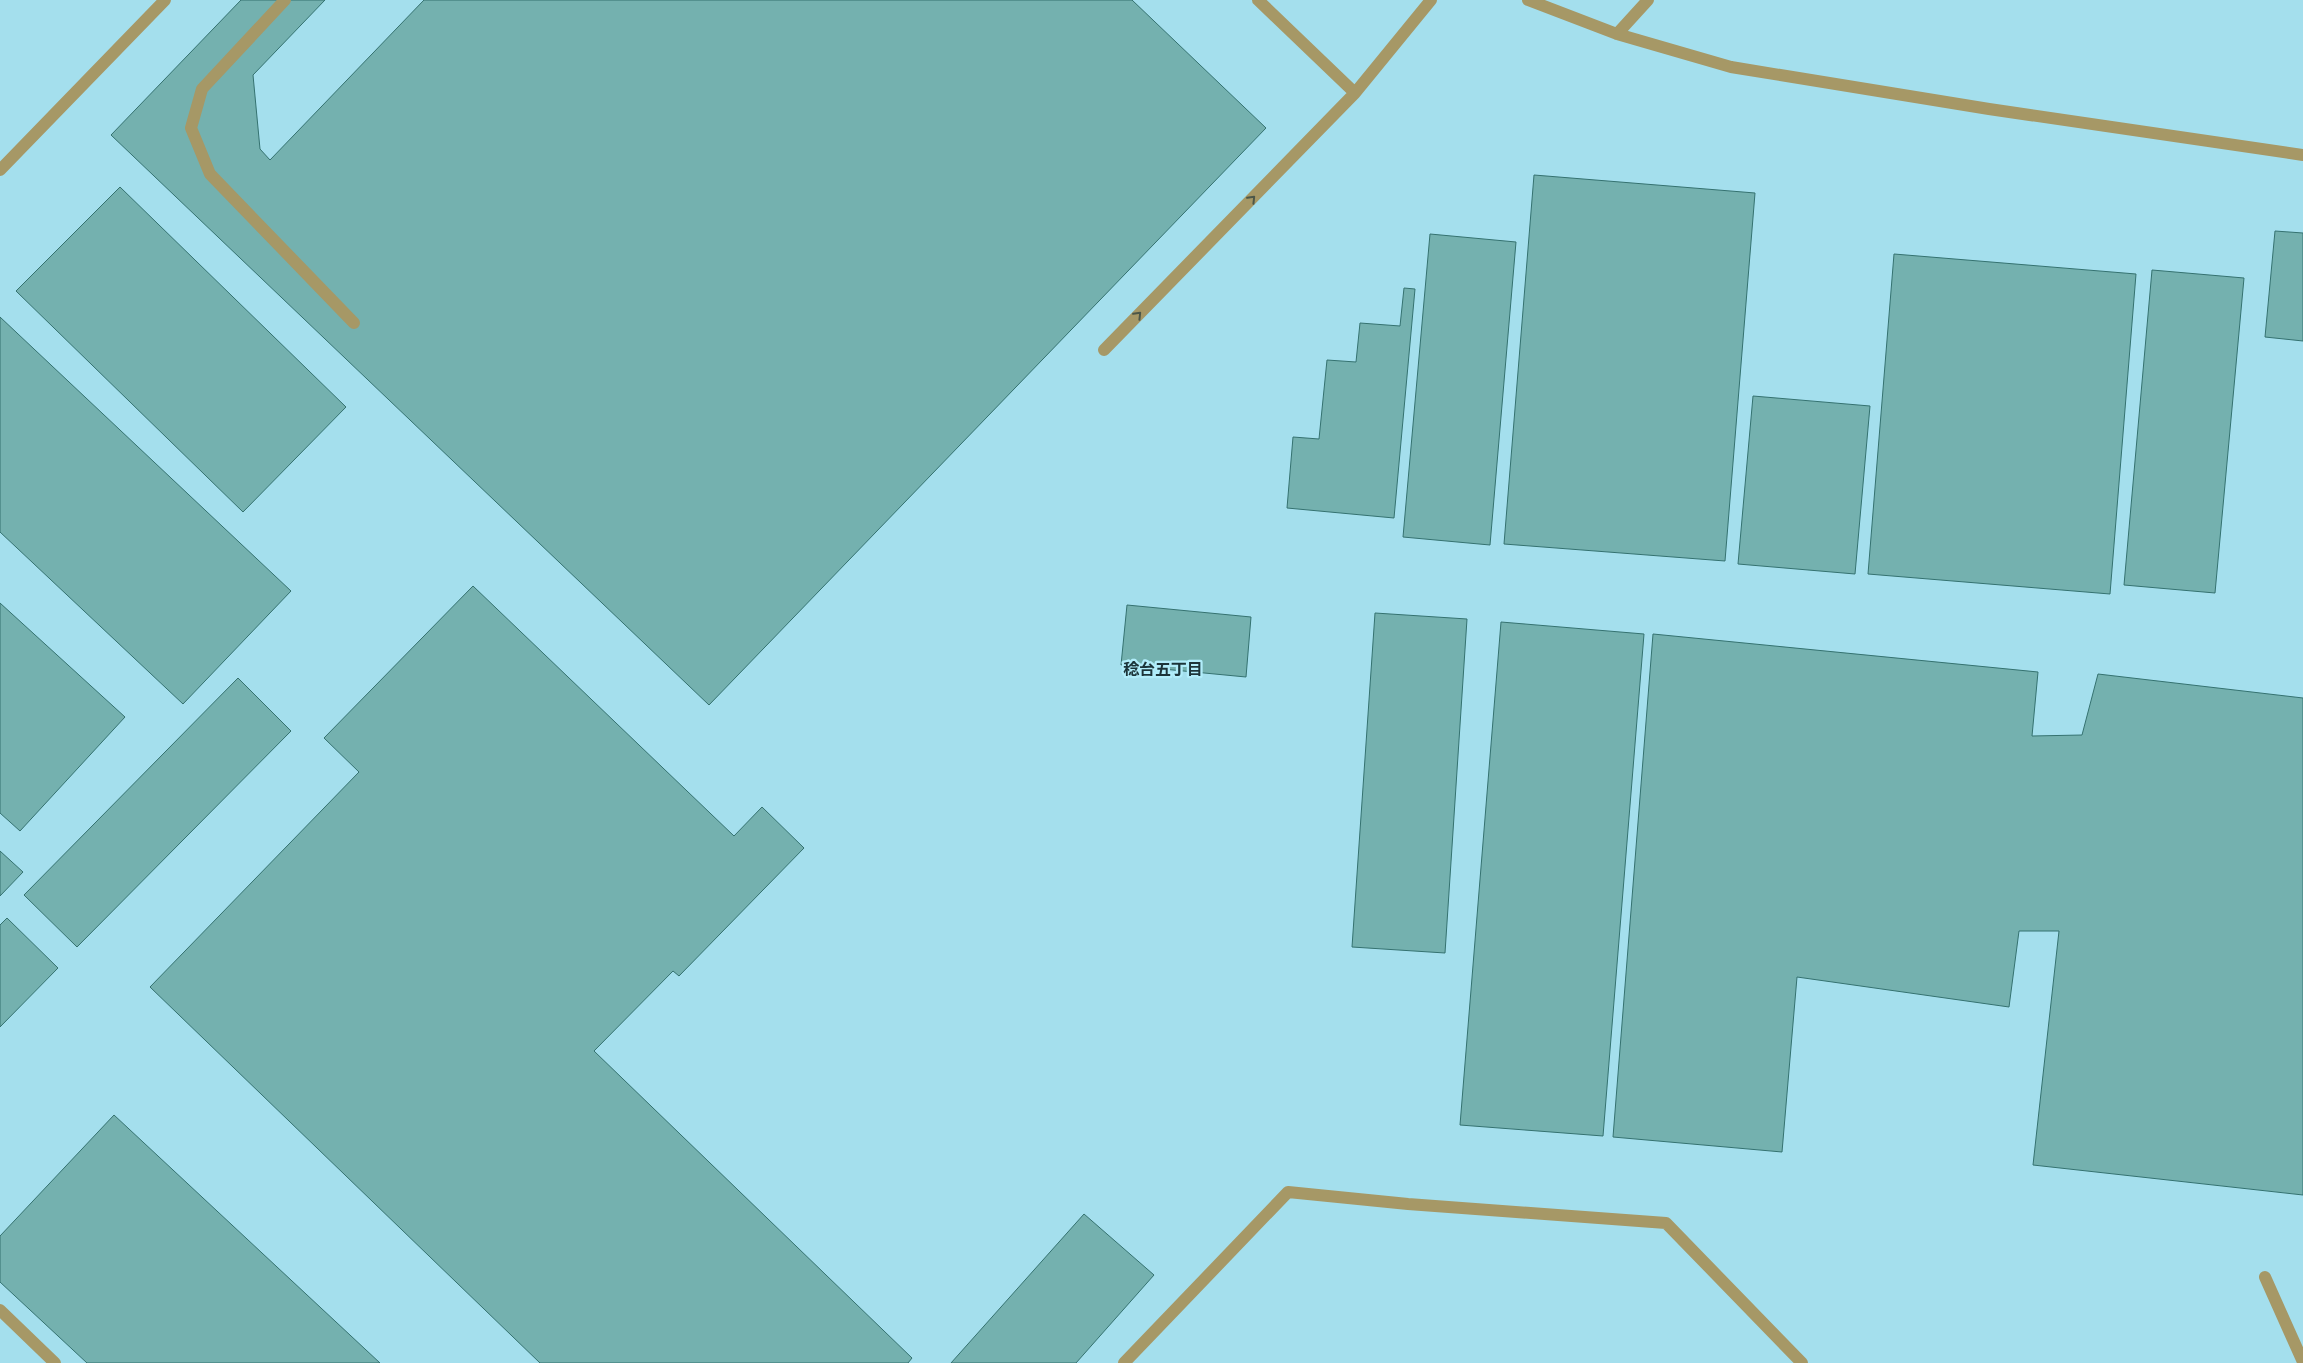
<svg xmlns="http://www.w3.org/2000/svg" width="2303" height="1363" font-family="'Asap Condensed','Noto Sans JP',sans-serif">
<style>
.building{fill:#74b1af;stroke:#357270}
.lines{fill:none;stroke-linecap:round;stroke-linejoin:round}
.minor{stroke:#a69866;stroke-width:12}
.oneway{stroke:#4c5749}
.labels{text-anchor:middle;stroke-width:4.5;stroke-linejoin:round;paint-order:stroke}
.neighbourhood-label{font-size:16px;font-weight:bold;fill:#1c3439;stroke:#b1edfa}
</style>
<rect width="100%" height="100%" fill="#a4dfed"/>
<path class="building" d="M241 0H325L253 75 260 149 270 160 424 0H1132L1266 128 709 705 111 135Z
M1534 175 1755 193 1725 561 1504 544Z
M120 187 346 407 243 512 16 291Z
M2275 231 2303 233V341L2265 337Z
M1430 234 1516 242 1490 545 1403 537Z
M1894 254 2136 274 2110 594 1868 574Z
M2152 270 2244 278 2215 593 2124 585Z
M1404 288 1415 289 1394 518 1287 508 1293 437 1319 439 1327 360 1356 362 1360 323 1400 326Z
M0 317 291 591 183 704 0 532Z
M1753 396 1870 406 1855 574 1738 564Z
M473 586 734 836 762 807 804 848 679 976 673 971 594 1051 912 1358 908 1363H540L150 987 359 772 324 738Z
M0 603 125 717 20 831 0 813Z
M1127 605 1251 617 1246 677 1121 665Z
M1375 613 1467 619 1445 953 1352 947Z
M1501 622 1644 634 1603 1136 1460 1125Z
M1653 634 2038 672 2032 736 2082 735 2098 674 2303 698V1195L2033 1165 2059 931H2019L2009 1007 1797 977 1782 1152 1613 1137Z
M238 678 291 731 77 947 24 895Z
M0 851 23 872 0 896Z
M7 918 58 968 0 1027V925Z
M114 1115 380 1363H87L0 1282V1236Z
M1084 1214 1154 1275 1076 1363H951Z"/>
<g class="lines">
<path class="minor" d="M285 0 202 89 191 128 210 174 354 323
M1258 0 1355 93 1431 0
M1528 0 1617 34 1731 67 1989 109 2303 155
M1617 34 1648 0
M0 170 165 0
M1104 350 1355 93
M2265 1277 2303 1362
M0 1310 55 1363
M1124 1363 1288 1192 1408 1204 1666 1223 1802 1363"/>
</g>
<defs><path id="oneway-chevron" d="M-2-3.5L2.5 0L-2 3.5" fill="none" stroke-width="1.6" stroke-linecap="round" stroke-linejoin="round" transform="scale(1.25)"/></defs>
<g class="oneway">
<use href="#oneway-chevron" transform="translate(1252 199) rotate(-46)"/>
<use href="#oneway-chevron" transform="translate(1138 315) rotate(-46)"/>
</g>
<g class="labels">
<g class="neighbourhood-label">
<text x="1163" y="675">稔台五丁目</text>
</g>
</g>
</svg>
